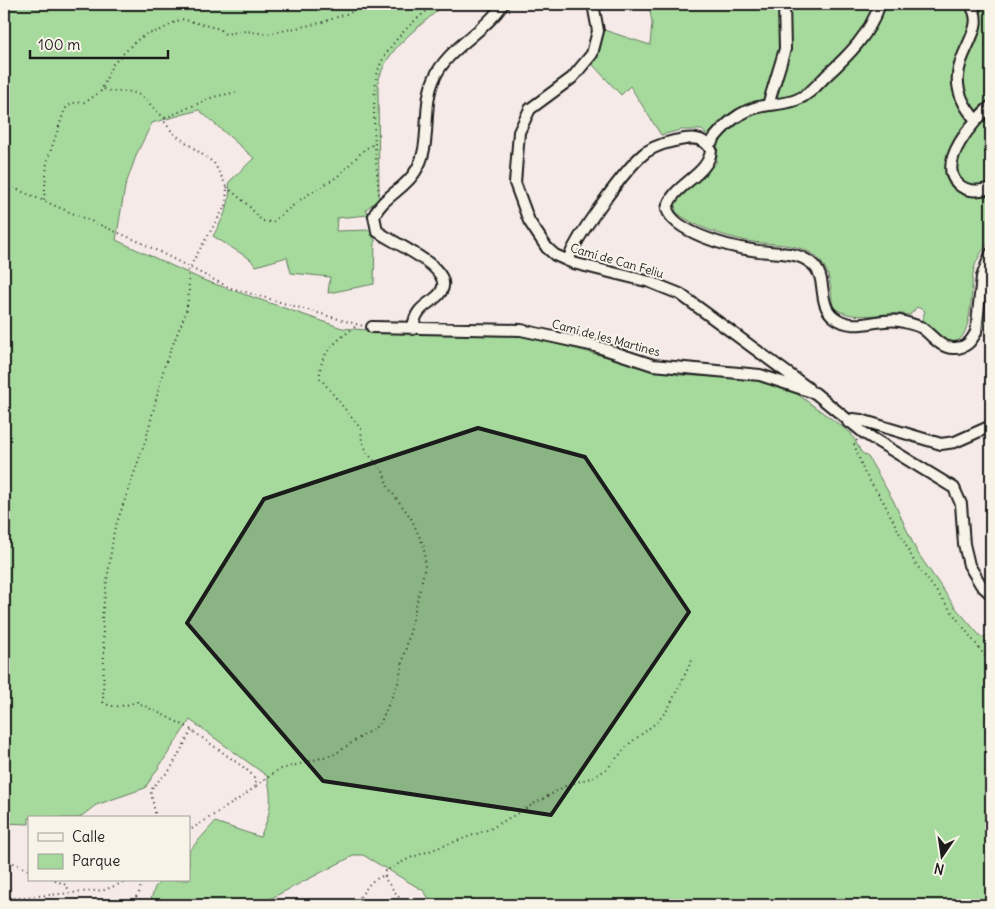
<svg xmlns="http://www.w3.org/2000/svg" width="995" height="909" font-family="Delius,sans-serif">
<style>
.green{fill:#a6da9d;stroke:#617b5c}
.lines{fill:none;stroke-linecap:round;stroke-linejoin:round}
.minor-casing{stroke:#1c1c1c;stroke-width:14}
.path{stroke:#1c1c1c;stroke-width:2;stroke-dasharray:1 4;stroke-linecap:butt}
.minor{stroke:#f7f3e8;stroke-width:10}
.marked{fill:#1c1c1c;fill-opacity:0.2;stroke:#1c1c1c;stroke-width:4;stroke-linejoin:round}
.labels{text-anchor:middle;stroke-width:4;stroke-linejoin:round;paint-order:stroke}
.street-label{font-size:12px;fill:#1c1c1c;stroke:#f7f3e8}
</style>
<rect width="100%" height="100%" fill="#f6eae9"/>
<filter id="ink" filterUnits="userSpaceOnUse"><feTurbulence type="fractalNoise" baseFrequency=".02" numOctaves="2"/><feDisplacementMap in="SourceGraphic" scale="10" xChannelSelector="R" yChannelSelector="G"/><feConvolveMatrix kernelMatrix="1 2 1 2 8 2 1 2 1" color-interpolation-filters="sRGB"/></filter>
<g filter="url(#ink)">
<path class="green" d="M4 4H445C419 28 386 47 378 83L379 199 366 209 368 215 337 218 336 231 369 230 375 240 374 284 328 293 330 277 291 273 287 257 256 266 250 259 213 236C223 218 232 203 229 182L254 158 199 110 152 123 137 153 125 187 116 240 203 280 342 328 416 334 521 335 678 375 748 379 786 386 851 433 861 452 868 457 893 500 917 552 955 607 982 638 991 633V905H433L424 891 363 855H355L258 905H149L155 887 162 880H189V851L215 822 260 837C271 813 273 801 267 776L190 720 145 788 96 805 79 818H29V824L4 823Z
M649 4H991V240C982 250 975 261 973 274 971 287 973 348 950 341 940 339 929 326 922 320L925 311 917 307 910 315C881 310 856 324 833 307 831 294 831 277 824 266 808 240 772 246 747 241 724 236 694 227 676 212L675 203 716 163 718 147 702 130H681L661 135 630 86 621 95 593 65 600 49 604 30 650 45 652 23Z"/>
<g class="lines">
<defs>
<path id="minor" d="M593 4 598 31 592 54 572 78 530 109 519 132 515 183 529 221 547 248 555 255 573 263 650 282 680 294 808 388
M970 4C995 37 927 65 976 120
M768 105 785 49 784 4
M991 106C974 120 936 163 958 184 968 193 980 191 991 188
M709 145C723 126 739 110 763 106 774 104 785 104 796 100 809 95 817 85 826 76 850 54 869 35 880 4
M568 261C574 239 627 166 646 152 658 144 671 141 685 139 696 137 706 140 711 150 709 176 672 184 667 209 674 232 729 247 752 250 772 254 795 250 811 263 829 276 816 303 834 317 854 333 878 317 900 321 907 323 915 324 922 328 932 335 940 348 953 348 965 349 971 342 976 332L982 277 991 253
M372 327 521 330 595 346 653 365 760 375 815 393 864 433 954 488 961 504 964 544 969 565 981 585 991 594
M413 329C414 313 422 307 434 299 469 273 395 245 377 231L374 216C381 198 405 189 415 172 433 146 421 108 434 79 447 48 485 32 503 4
M848 422 853 419 861 420 941 444 955 442 991 426"/>
</defs>
<use href="#minor" class="minor-casing"/>
<path class="path" d="M104 89C116 94 126 90 135 93 147 97 154 111 165 118
M4 184 140 242 228 287 363 326
M227 187 248 205 262 221 272 222 304 197 337 177 365 149 374 144
M379 194C376 165 369 90 380 65 391 41 415 18 437 4
M44 200 47 161 65 109 72 103 86 102 101 91 112 65 136 41 146 34 159 31 181 19 220 29 225 34 246 31 267 34 320 23 352 12 359 4
M188 265 189 293 186 312 165 364 146 439 114 531 102 616 104 650 103 702C114 710 125 705 137 702L187 727 246 769C251 774 256 778 256 785 255 791 199 823 189 831
M190 266 226 205 227 187 214 163 173 133 164 121 165 118 213 97 237 92
M857 440 854 444 864 472 883 501 915 563 991 664
M256 786 278 770 335 754 380 724 398 683 425 567 424 547 411 518 388 487 383 471 368 454 362 441 361 429 320 378C318 353 338 340 356 326
M156 818 151 793 153 786 170 770 192 730
M4 859 29 870
M55 880 66 885 70 892
M4 899 104 890 130 880
M130 905 139 893 142 880
M354 905 371 882 384 875
M405 905 385 879V871L410 858 490 829 567 785 594 777 608 768 629 744 657 722 668 709 692 660"/>
<use href="#minor" class="minor"/>
</g>
</g>
<path class="marked" d="M478 428 585 457 689 612 551 815 323 781 187 623 264 499Z"/>
<g class="labels">
<g class="street-label">
<text transform="translate(617 261) rotate(16)" y="4">Camí de Can Feliu</text>
<text transform="translate(606 338) rotate(15)" y="4">Camí de les Martines</text>
</g>
</g>
<rect width="995" height="909" fill="none" stroke="#f7f3e8" stroke-width="20"/>
<rect x="10" y="10" width="975" height="889" fill="none" stroke="#1c1c1c" stroke-width="2" filter="url(#ink)"/>
<rect x="28" y="816" width="162" height="65" fill="#f7f3e8" stroke="#9f9d96"/>
<rect x="38" y="833" width="25" height="8" fill="#f7f3e8" stroke="#9f9d96"/>
<text x="72" y="842" font-size="15" fill="#1c1c1c">Calle</text>
<rect x="38" y="854" width="25" height="15" fill="#a6da9d" stroke="#9f9d96"/>
<text x="72" y="866" font-size="15" fill="#1c1c1c">Parque</text>
<g transform="translate(942 856) rotate(193)" stroke="#f7f3e8" stroke-width="4" paint-order="stroke">
<path d="M0-4L9 19L0 12L-9 19Z" fill="#1c1c1c"/>
<text y="-8" font-size="14" font-weight="bold" text-anchor="middle" fill="#1c1c1c">N</text>
</g>
<path d="M30 50v8h138v-8" fill="none" stroke="#1c1c1c" stroke-width="2.5"/>
<text x="38" y="50" font-size="15" fill="#1c1c1c" stroke="#f7f3e8" stroke-width="4" paint-order="stroke">100 m</text>
</svg>
